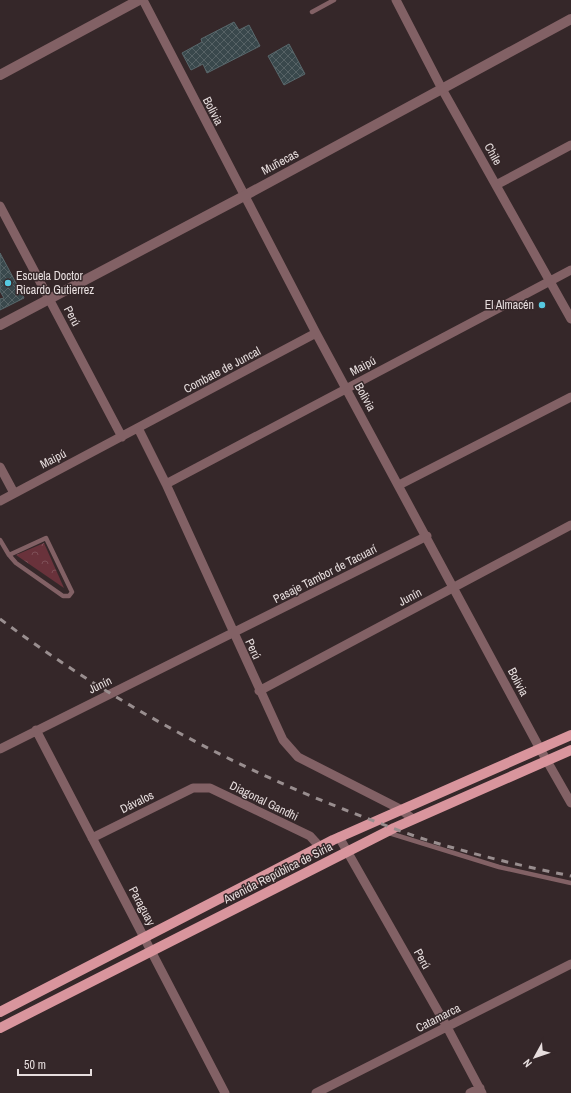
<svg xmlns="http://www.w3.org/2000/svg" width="571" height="1093" font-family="'Archivo Narrow',sans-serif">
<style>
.park{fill:url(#park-crowns)}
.building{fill:url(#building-cross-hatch);stroke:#58686c}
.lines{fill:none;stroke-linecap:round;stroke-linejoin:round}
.service{stroke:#826165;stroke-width:4.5}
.minor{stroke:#826165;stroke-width:9}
.tertiary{stroke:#826165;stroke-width:10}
.primary{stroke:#d9959d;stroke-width:10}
.rail{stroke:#998e8f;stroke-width:3;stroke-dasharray:7 7;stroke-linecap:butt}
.poi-dot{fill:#56c9e0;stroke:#352729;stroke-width:1.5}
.labels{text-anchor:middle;stroke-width:3;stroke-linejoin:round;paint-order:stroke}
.street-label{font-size:12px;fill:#e7dede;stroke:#352729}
.poi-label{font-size:12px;fill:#e7dede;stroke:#352729;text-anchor:start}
</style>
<defs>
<pattern id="park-crowns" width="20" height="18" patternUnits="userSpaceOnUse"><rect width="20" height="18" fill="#69323b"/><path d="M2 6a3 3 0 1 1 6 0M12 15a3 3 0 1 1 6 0" fill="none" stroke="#7e4f57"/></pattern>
<pattern id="building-cross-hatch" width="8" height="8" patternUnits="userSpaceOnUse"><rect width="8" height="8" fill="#39484c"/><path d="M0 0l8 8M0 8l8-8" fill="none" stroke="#566265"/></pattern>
</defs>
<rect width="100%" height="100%" fill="#352729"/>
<path class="park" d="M44 543 64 588 16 555Z"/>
<path class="building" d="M234 22 239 30 249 25 260 46 207 73 203 64 191 70 182 53 202 42 201 39Z
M289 44 305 74 284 85 268 56Z
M0 253 24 298 0 310V299L4 298 0 291Z"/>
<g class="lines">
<path class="service" d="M312 12 334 0
M0 540 9 555 16 563 63 596H69L72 592 46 538 9 555
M389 833 499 867 571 883"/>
<path class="minor" d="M143 0 316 333 539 747 571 803
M396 0 442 89 571 319
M496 185 571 145
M0 206 122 437
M138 428 166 484 283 740 298 757 400 809 413 819
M0 467 14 493
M166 484 571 270
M399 485 571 397
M0 501 316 333
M259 691 571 525
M36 730 225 1093
M0 749 427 536
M339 837 447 1027 482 1093
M92 838 193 788H210L310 836 320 847
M316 1093 571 964
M470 1093 480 1088"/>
<path class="tertiary" d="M0 75 139 0
M0 325 244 196 571 19"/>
<path class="primary" d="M0 1012 333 840 571 735
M0 1028 394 828 571 750"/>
<path class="rail" d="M0 619C105 697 221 761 343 809 379 823 416 838 454 848 492 859 532 868 571 876"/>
</g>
<g class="poi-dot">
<circle cx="8" cy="283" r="4"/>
<circle cx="542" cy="305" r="4"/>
</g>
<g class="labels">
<g class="street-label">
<text transform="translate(213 111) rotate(63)" y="4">Bolivia</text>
<text transform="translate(493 154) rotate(61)" y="4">Chile</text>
<text transform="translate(280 162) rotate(-28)" y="4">Muñecas</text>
<text transform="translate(72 316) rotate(62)" y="4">Perú</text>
<text transform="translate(363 366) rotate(-28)" y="4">Maipú</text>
<text transform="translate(222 370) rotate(-28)" y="4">Combate de Juncal</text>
<text transform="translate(365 397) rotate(61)" y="4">Bolivia</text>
<text transform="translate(53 459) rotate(-27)" y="4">Maipú</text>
<text transform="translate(325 574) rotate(-27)" y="4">Pasaje Tambor de Tacuarí</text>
<text transform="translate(410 597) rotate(-28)" y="4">Junín</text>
<text transform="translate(253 649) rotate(65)" y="4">Perú</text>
<text transform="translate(518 682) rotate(62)" y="4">Bolivia</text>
<text transform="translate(100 685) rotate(-26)" y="4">Junín</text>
<text transform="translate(264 801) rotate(26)" y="4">Diagonal Gandhi</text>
<text transform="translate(137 802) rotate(-26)" y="4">Dávalos</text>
<text transform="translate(278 873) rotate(-27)" y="4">Avenida República de Siria</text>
<text transform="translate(142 906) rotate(62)" y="4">Paraguay</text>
<text transform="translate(422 959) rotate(61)" y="4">Perú</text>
<text transform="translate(438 1018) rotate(-27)" y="4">Catamarca</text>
</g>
<g class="poi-label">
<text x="16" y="280">Escuela Doctor<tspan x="16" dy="14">Ricardo Gutierrez</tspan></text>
<text x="534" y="309" text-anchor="end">El Almacén</text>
</g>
</g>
<g transform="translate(535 1057) rotate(230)" stroke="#352729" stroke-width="3" paint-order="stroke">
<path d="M0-3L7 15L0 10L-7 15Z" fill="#e7dede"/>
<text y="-6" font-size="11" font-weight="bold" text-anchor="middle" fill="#e7dede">N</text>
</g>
<path d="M18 1069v6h73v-6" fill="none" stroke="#e7dede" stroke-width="2"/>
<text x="24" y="1069" font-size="12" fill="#e7dede" stroke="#352729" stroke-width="3" paint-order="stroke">50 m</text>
</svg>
